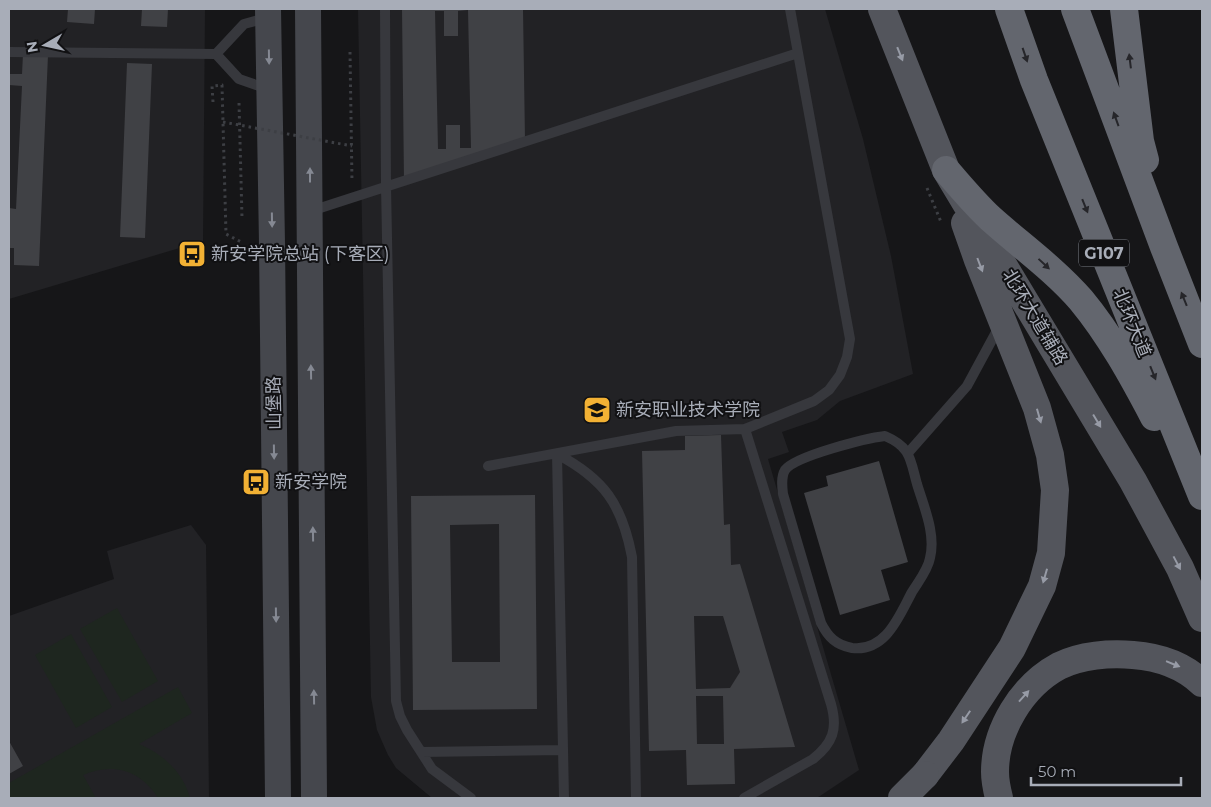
<svg xmlns="http://www.w3.org/2000/svg" width="1211" height="807" font-family="Montserrat,'Noto Sans SC',sans-serif">
<style>
.built{fill:#222225}
.green{fill:#1e261f}
.building{fill:#404145;fill-rule:evenodd}
.lines{fill:none;stroke-linecap:round;stroke-linejoin:round}
.path{stroke:#3d3f44;stroke-width:3;stroke-dasharray:2.5 4;stroke-linecap:butt}
.lane{stroke:#37383d;stroke-width:10}
.secondary{stroke:#45474d;stroke-width:26}
.primary{stroke:#53555c;stroke-width:28}
.highway{stroke:#63666e;stroke-width:28}
.path-bridge{stroke:#3d3f44;stroke-width:3;stroke-dasharray:2.5 4;stroke-linecap:butt}
.primary-bridge{stroke:#53555c;stroke-width:28}
.oneway{fill:#979ba6}
.oneway2{fill:#26262a}
.oneway3{fill:#858993}
.labels{text-anchor:middle;stroke-width:4;stroke-linejoin:round;paint-order:stroke}
.shield{fill:#111113;stroke:#7b7e86;stroke-width:1}
.shield-label{font-size:16px;font-weight:bold;fill:#a8adb8}
.poi-label{font-size:18px;fill:#a8adb8;stroke:#111113;text-anchor:start}
.street-label{font-size:18px;fill:#a8adb8;stroke:#111113}
</style>
<rect width="100%" height="100%" fill="#161618"/>
<path class="built" d="M9 9H205L203 241 9 299Z
M358 9H825L863 139 891 256 913 374 840 401 817 420 782 432 789 452 768 459 859 770 820 796 816 798H432L396 768 388 755 377 730 371 697Z
M191 525 206 545 209 798H9V616L114 579 107 551Z"/>
<path class="green" d="M117 608 158 681 122 702 80 629Z
M71 634 112 707 76 728 35 655Z
M178 687 192 713 139 744C163 754 183 772 190 798H158C141 770 112 762 83 775L96 798H9V783Z"/>
<path class="building" d="M68 9H95L94 24 67 22Z
M142 9H168L167 27 141 26Z
M402 9H523L525 140 404 181ZM468 10 471 148H460V125H446V149H438L435 11H444V36H458V11Z
M23 54 48 55 39 266 14 265V248H9V208L16 209 22 86 9 85V74H22Z
M127 63 152 64 145 238 120 237Z
M721 435 724 525 730 524 731 565 740 564 795 747 734 749 735 784 687 785 686 750 649 751 642 451 685 450V436ZM694 616H723L740 672 730 688 696 689ZM696 696H723L724 744H697Z
M879 461 908 562 881 570 890 600 840 615 804 493 828 486 826 476Z
M535 495 537 709 413 710 411 496ZM499 524 500 662H452L450 525Z
M9 741 23 766 9 774Z"/>
<g class="lines">
<path class="path" d="M350 52 352 182
M213 102 212 86 222 85 226 234 243 243
M239 103 242 218
M927 188 941 222"/>
<path class="lane" d="M385 9 386 186 396 701 400 716 407 730 432 769 471 798
M9 52 216 54 239 79 268 89
M216 54 244 24 266 18
M311 211 798 53
M885 436C911 447 910 459 917 484 924 507 936 534 930 558 928 570 918 582 912 592 899 616 886 652 852 648 836 645 828 637 821 623L783 494C782 486 781 477 785 470 795 456 867 438 885 436Z
M908 453 967 386 1000 325
M488 466 676 431 745 429 814 401 829 390 840 375 847 357 850 339 790 9
M421 752 563 750
M564 798 557 454C604 479 622 504 632 557L636 798
M744 798 813 759C833 743 838 729 831 704L745 429"/>
<path class="secondary" d="M268 9 272 244 278 798
M308 9 314 798"/>
<path class="primary" d="M882 9 946 170 1133 481 1180 568 1202 618
M925 775 951 741 1012 648 1042 586 1051 553 1055 490 1050 455 1037 408 978 260 965 223
M999 798C997 790 995 781 995 772 995 730 1022 686 1059 666 1081 655 1110 653 1133 655 1160 657 1183 665 1202 683"/>
<path class="highway" d="M1009 9 1034 80 1202 496
M1075 9 1164 247 1202 344
M1124 9 1140 141 1145 160
M946 170C960 186 974 203 990 218 1020 245 1054 269 1081 300 1110 335 1133 377 1154 417"/>
<path class="path-bridge" d="M223 122 352 146"/>
<path class="primary-bridge" d="M902 798 925 775"/>
</g>
<defs><path id="oneway-solid" d="M-6-.8H1V-3.2L6.5 0L1 3.2V.8H-6Z" transform="scale(1.25)"/></defs>
<g class="oneway">
<use href="#oneway-solid" transform="translate(900 54) rotate(68)"/>
<use href="#oneway-solid" transform="translate(980 265) rotate(69)"/>
<use href="#oneway-solid" transform="translate(1039 416) rotate(74)"/>
<use href="#oneway-solid" transform="translate(1097 421) rotate(59)"/>
<use href="#oneway-solid" transform="translate(1177 563) rotate(62)"/>
<use href="#oneway-solid" transform="translate(1045 576) rotate(106)"/>
<use href="#oneway-solid" transform="translate(1173 664) rotate(22)"/>
<use href="#oneway-solid" transform="translate(1024 696) rotate(-48)"/>
<use href="#oneway-solid" transform="translate(966 717) rotate(124)"/>
</g>
<g class="oneway2">
<use href="#oneway-solid" transform="translate(1025 55) rotate(71)"/>
<use href="#oneway-solid" transform="translate(1130 61) rotate(-97)"/>
<use href="#oneway-solid" transform="translate(1116 119) rotate(-110)"/>
<use href="#oneway-solid" transform="translate(1085 206) rotate(68)"/>
<use href="#oneway-solid" transform="translate(1044 264) rotate(43)"/>
<use href="#oneway-solid" transform="translate(1184 299) rotate(-112)"/>
<use href="#oneway-solid" transform="translate(1153 373) rotate(68)"/>
</g>
<g class="oneway3">
<use href="#oneway-solid" transform="translate(269 57) rotate(89)"/>
<use href="#oneway-solid" transform="translate(310 175) rotate(-90)"/>
<use href="#oneway-solid" transform="translate(272 220) rotate(89)"/>
<use href="#oneway-solid" transform="translate(311 372) rotate(-91)"/>
<use href="#oneway-solid" transform="translate(274 452) rotate(89)"/>
<use href="#oneway-solid" transform="translate(313 534) rotate(-91)"/>
<use href="#oneway-solid" transform="translate(276 615) rotate(89)"/>
<use href="#oneway-solid" transform="translate(314 697) rotate(-91)"/>
</g>
<defs>
<symbol id="bus-square" viewBox="-11 -11 22 22"><rect x="-9" y="-9" width="18" height="18" rx="4" fill="#f2b134" stroke="#111113"/><path d="M-5-6H5V4H4V6H2V4H-2V6H-4V4H-5ZM-3.5-4V0h7V-4ZM-3.5 1.2v1.5H-2V1.2ZM2 1.2v1.5H3.5V1.2Z" fill="#111"/></symbol>
<symbol id="university-square" viewBox="-11 -11 22 22"><rect x="-9" y="-9" width="18" height="18" rx="4" fill="#f2b134" stroke="#111113"/><path d="M0-5L7-2L0 1L-7-2ZM-4 1L0 2.5L4 1V4Q0 6-4 4Z" fill="#111"/></symbol>
</defs>
<g fill-rule="evenodd">
<use href="#bus-square" x="176" y="238" width="32" height="32"/>
<use href="#university-square" x="581" y="394" width="32" height="32"/>
<use href="#bus-square" x="240" y="466" width="32" height="32"/>
</g>
<g class="labels">
<rect class="shield" x="1079" y="239.5" width="50" height="27" rx="4"/>
<g class="shield-label">
<text x="1104" y="259">G107</text>
</g>
<g class="poi-label">
<text x="211" y="260">新安学院总站 (下客区)</text>
<text x="616" y="416">新安职业技术学院</text>
<text x="275" y="488">新安学院</text>
</g>
<g class="street-label">
<text transform="translate(1035 317) rotate(59)" y="6">北环大道辅路</text>
<text transform="translate(1132 323) rotate(68)" y="6">北环大道</text>
<text transform="translate(274 403) rotate(-91)" y="6">山堡路</text>
</g>
</g>
<rect width="1211" height="807" fill="none" stroke="#a8adb8" stroke-width="20"/>
<g transform="translate(45 45) rotate(261)" stroke="#111113" stroke-width="4" paint-order="stroke">
<path d="M0-4L9 19L0 12L-9 19Z" fill="#a8adb8"/>
<text y="-8" font-size="14" font-weight="bold" text-anchor="middle" fill="#a8adb8">N</text>
</g>
<path d="M1031 777v8h150v-8" fill="none" stroke="#a8adb8" stroke-width="2.5"/>
<text x="1038" y="777" font-size="15" fill="#a8adb8" stroke="#111113" stroke-width="4" paint-order="stroke">50 m</text>
</svg>
